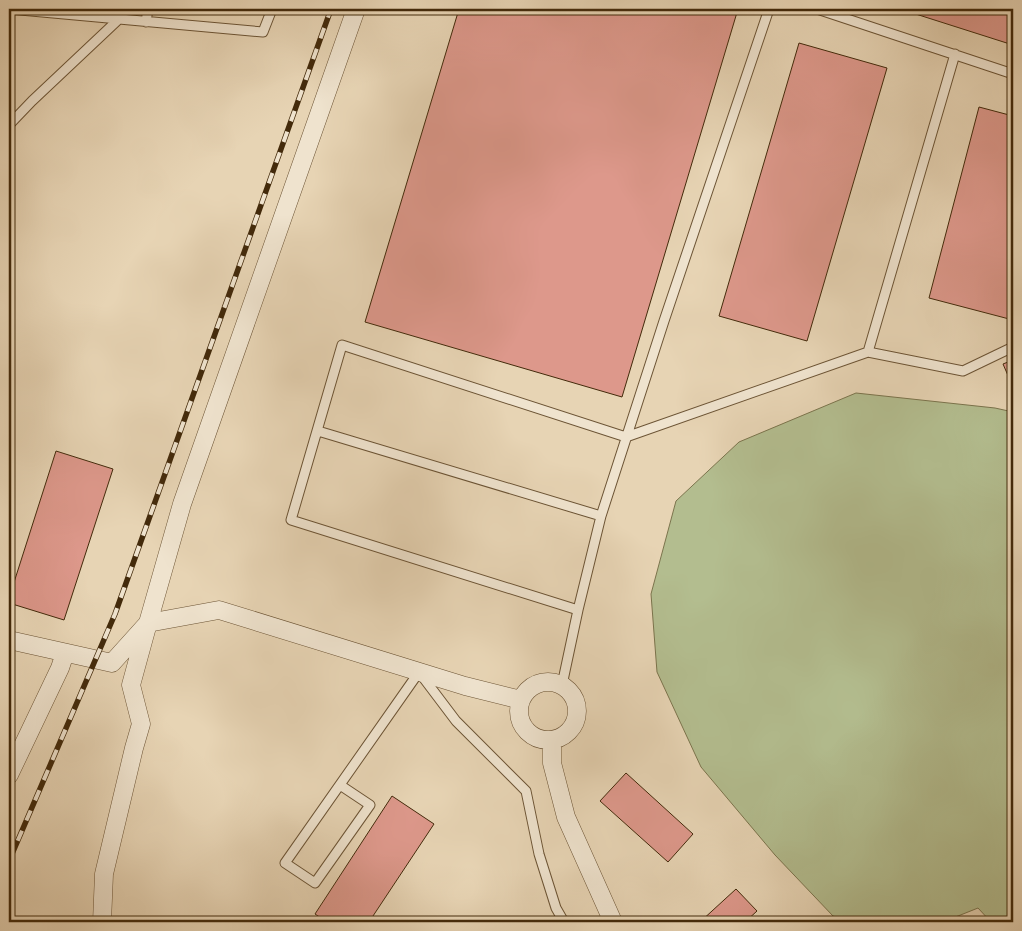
<svg xmlns="http://www.w3.org/2000/svg" width="1022" height="931" font-family="Vollkorn,serif">
<style>
.green{fill:#b3bd8f;stroke:#7b744d}
.building{fill:#dd988b;stroke:#432a0b}
.lines{fill:none;stroke-linecap:round;stroke-linejoin:round}
.lane-casing{stroke:#6c5435;stroke-width:11}
.street-casing{stroke:#6c5435;stroke-width:19}
.lane{stroke:#efe3ce;stroke-width:9}
.street{stroke:#efe3ce;stroke-width:18}
.rail-casing{stroke:#432a0b;stroke-width:5.5}
.rail{stroke:#efe3ce;stroke-width:4;stroke-dasharray:11;stroke-linecap:butt}
</style>
<rect width="100%" height="100%" fill="#e7d4b4"/>
<filter id="stains"><feTurbulence type="fractalNoise" baseFrequency=".004" numOctaves="4"/><feColorMatrix values="0 0 0 0 .2 0 0 0 0 .09 0 0 0 0 .02 0 0 0 .5 -.17"/></filter>
<radialGradient id="worn" r=".72"><stop offset=".6" stop-color="#630" stop-opacity="0"/><stop offset="1" stop-color="#630" stop-opacity=".3"/></radialGradient>
<path class="green" d="M856 393 995 408 1013 412V922H991L978 908 943 922H854L833 916 775 855 701 767 657 672 651 594 676 501 739 442Z"/>
<path class="building" d="M459 9H738L622 397 365 322Z
M900 9H1013V45Z
M799 43 887 68 807 341 719 316Z
M979 107 1013 116V320L929 298Z
M1013 360V387L1003 364Z
M56 451 113 469 64 620 9 603V598Z
M626 773 693 834 668 862 600 801Z
M392 796 434 824 369 922H327L315 914Z
M736 889 757 911 745 922H700Z"/>
<g class="lines">
<defs>
<path id="lane" d="M9 9 263 32 272 9
M817 9 1013 74
M146 22 148 9
M9 125 32 101 119 19
M868 352 963 371 1013 347
M318 431 601 516
M578 610 291 520 342 345 626 437 868 352 955 54
M562 685 578 610 601 516 664 321 769 9
M340 785 370 805 315 883 285 863 419 672 456 721 526 791 539 854 556 908 564 922"/>
<path id="street" d="M9 640 112 663 148 623 219 610 465 686 521 700
M519 711a29 29 0 1 1 58 0a29 29 0 1 1-58 0Z
M552 740V763L566 817 613 922
M9 775 60 668 65 653
M102 922 104 874 134 748 141 724 131 685 148 623 182 504 356 9"/>
</defs>
<use href="#lane" class="lane-casing"/>
<use href="#street" class="street-casing"/>
<use href="#lane" class="lane"/>
<use href="#street" class="street"/>
<defs>
<path id="rail" d="M9 861 115 614 331 9"/>
</defs>
<use href="#rail" class="rail-casing"/>
<use href="#rail" class="rail"/>
</g>
<rect width="1022" height="931" fill="none" stroke="#e7d4b4" stroke-width="30"/>
<rect x="10" y="10" width="1002" height="911" fill="none" stroke="#432a0b" stroke-width="2.5"/>
<rect x="15" y="15" width="992" height="901" fill="none" stroke="#432a0b"/>
<rect width="100%" height="100%" filter="url(#stains)"/>
<rect width="100%" height="100%" fill="url(#worn)"/>
</svg>
